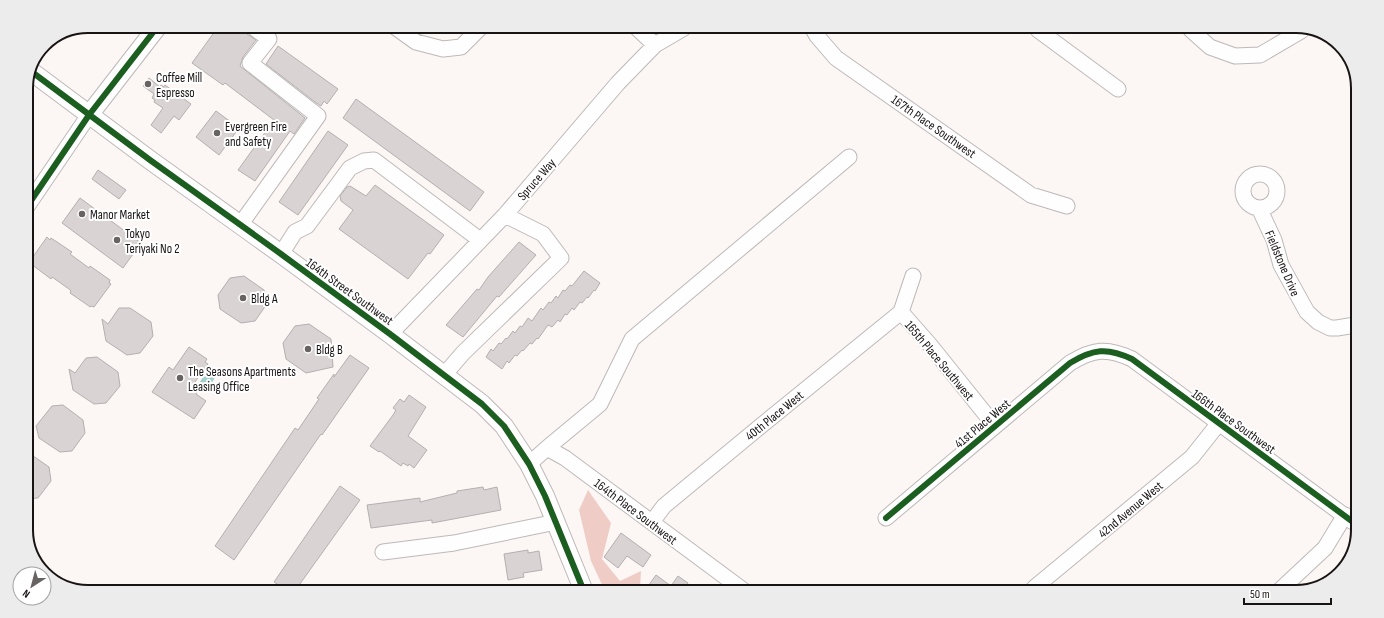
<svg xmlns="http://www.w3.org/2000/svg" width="1384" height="618" font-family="'Sofia Sans Condensed',sans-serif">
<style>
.forest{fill:#efcdc6}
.water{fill:#a3d0cc}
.building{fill:#d9d4d3;stroke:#b4b0af}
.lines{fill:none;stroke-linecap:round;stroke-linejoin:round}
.minor-casing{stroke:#bdb9b8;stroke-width:17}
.major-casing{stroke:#bdb9b8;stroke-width:20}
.minor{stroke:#fffefe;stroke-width:15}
.major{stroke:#fffefe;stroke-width:18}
.cycleway-casing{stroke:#fff;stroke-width:8}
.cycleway{stroke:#1b5e20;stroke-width:6}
.poi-dot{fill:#686363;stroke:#fff;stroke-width:1.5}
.labels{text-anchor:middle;stroke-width:4;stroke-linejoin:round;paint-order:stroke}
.poi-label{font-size:13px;fill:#191414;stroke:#fff;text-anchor:start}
.street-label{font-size:13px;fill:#191414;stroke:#fff}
.rim{fill:none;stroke:#191414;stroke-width:2}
</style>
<rect width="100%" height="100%" fill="#fcf6f5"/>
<path class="forest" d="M588 490 611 523 602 559 620 581 641 571 640 589H604L591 561 579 510Z"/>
<path class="water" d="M211 368 216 371 217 374 207 391 204 392 199 388 198 385 208 369Z"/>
<path class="building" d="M218 27H242L247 34 256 40 243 57 240 66 305 118 294 134 290 131 255 181 238 170 274 120 225 83 223 85 192 63Z
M278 46 338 89 327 104 324 101 321 106 315 102 266 64Z
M149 78 160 87 161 85 164 87 165 85 191 104 179 120 174 116 161 133 151 125 163 108 154 102 155 100 152 98 154 94 143 86Z
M356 99 484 192 470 211 343 118Z
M216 111 239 128 219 155 196 137Z
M328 131 348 145 298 215 279 202Z
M98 170 126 190 119 199 92 179Z
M375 185 444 235 430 254 428 253 408 279 339 229 353 210 341 201 340 196 347 187 350 186 366 196Z
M80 198 141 243 123 268 62 223Z
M47 237 50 240 51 238 72 252 70 254 89 268 90 266 110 280 109 283 111 284 94 307 91 306 90 307 86 304 70 293 71 291 69 289 52 277 51 279 31 264 32 263 30 261Z
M519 242 536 255 499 297 497 296 463 337 446 325 477 289 479 290 488 277Z
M584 271 600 283 595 291 594 290 588 298 587 297 582 303 580 302 574 310 572 308 567 315 565 314 560 322 558 320 552 327 548 325 538 339 537 338 532 344 530 343 523 351 522 350 517 356 515 355 509 363 507 361 502 369 486 357 491 349 493 351 499 343 501 344 506 338 507 339 513 331 515 333 520 326 522 327 528 318 532 321 541 308 543 310 549 302 551 303 556 296 558 298 563 290 565 291 570 285 572 286Z
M244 276 264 290 269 301 255 321 241 323 220 309 218 295 230 278Z
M119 308H130L151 322 153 336 140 353 127 355 106 341 102 319 108 324Z
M309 324 331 339 333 367 306 373 286 359 283 343 295 326Z
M189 347 207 359 205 362 208 364 192 386 198 391 196 394 206 401 194 419 152 392 169 367 173 370Z
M350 355 369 368 322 435 321 434 234 560 215 546 295 428 298 430 319 399 317 398 334 374V377Z
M97 357 118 372 120 386 106 403 94 404 73 390 69 369 75 373 86 358Z
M409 395 426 407 408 436 427 450 414 468 409 464 408 466 403 463 401 466 380 451 379 452 370 446 393 415 396 410 393 408 400 399 404 402Z
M63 405 83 420 85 433 72 451 60 452 39 438 36 426 52 406Z
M26 451 49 467 51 481 38 498 26 499Z
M340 486 360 500 297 588H283L274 582Z
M483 487 484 490 497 487 501 510 432 523V520L371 528 367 505 420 498V502L457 493V491Z
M621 533 651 555 643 567 627 556 618 568 604 557Z
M528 550V553L539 551 542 570 523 573 524 577 508 580 504 554Z
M656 575 671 586 678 576 688 583 684 590 646 589Z"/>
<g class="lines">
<defs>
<path id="minor" d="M395 27 416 42 443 49 461 47 480 28
M637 28 655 45
M813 29 817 36 836 58 1031 195 1067 206
M1038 30 1118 89
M1191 30 1210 47 1235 56 1260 55 1301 31
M1243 191a17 17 0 1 1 34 0a17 17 0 1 1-34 0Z
M26 208 89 115
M1259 208 1274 240 1281 265 1307 312 1318 322 1330 328H1337L1355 325
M240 225 318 116 250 63 269 39 253 27
M281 254 295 232 307 226 350 168 364 161 374 160 480 240
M901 312 930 345 995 426
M901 312 913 276
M390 334 505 215 618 83 655 45 684 28
M444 375 463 353 561 258 543 234 505 215
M547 448 600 404 632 339 849 157
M529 464 547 448 565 458 743 590
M886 518 1070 363C1093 349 1107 347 1132 359L1353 522
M652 522 664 506 762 425 901 312
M383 552 454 543 556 522
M1034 588 1192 457 1219 423
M1278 592 1325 548 1345 515"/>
<path id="major" d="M32 72 150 160 281 254 390 334 482 404 504 426 529 464 545 496 583 589
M89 115 158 26"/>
</defs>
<use href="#minor" class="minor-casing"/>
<use href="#major" class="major-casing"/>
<use href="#minor" class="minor"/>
<use href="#major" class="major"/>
<defs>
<path id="cycleway" d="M32 72 150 160 281 254 390 334 482 404 504 426 529 464 545 496 583 589
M26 208 89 115 158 26
M886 518 1070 363C1093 349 1107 347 1132 359L1353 522"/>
</defs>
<use href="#cycleway" class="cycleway-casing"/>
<use href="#cycleway" class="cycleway"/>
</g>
<g class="poi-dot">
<circle cx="148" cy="84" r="4"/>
<circle cx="217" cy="133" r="4"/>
<circle cx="82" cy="214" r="4"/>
<circle cx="117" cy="240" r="4"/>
<circle cx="243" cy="298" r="4"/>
<circle cx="308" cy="349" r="4"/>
<circle cx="180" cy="378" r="4"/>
</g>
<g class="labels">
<g class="poi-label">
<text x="156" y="82">Coffee Mill<tspan x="156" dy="15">Espresso</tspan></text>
<text x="225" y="131">Evergreen Fire<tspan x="225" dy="15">and Safety</tspan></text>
<text x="90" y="219">Manor Market</text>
<text x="125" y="238">Tokyo<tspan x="125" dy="15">Teriyaki No 2</tspan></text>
<text x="251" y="303">Bldg A</text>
<text x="316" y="354">Bldg B</text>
<text x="188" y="376">The Seasons Apartments<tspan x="188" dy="15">Leasing Office</tspan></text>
</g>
<g class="street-label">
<text transform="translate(934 126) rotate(35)" y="5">167th Place Southwest</text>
<text transform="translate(536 179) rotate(-49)" y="5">Spruce Way</text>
<text transform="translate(1283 263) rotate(67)" y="5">Fieldstone Drive</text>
<text transform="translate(350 291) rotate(36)" y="5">164th Street Southwest</text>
<text transform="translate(940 360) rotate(50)" y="5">165th Place Southwest</text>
<text transform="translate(774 415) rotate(-39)" y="5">40th Place West</text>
<text transform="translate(1234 421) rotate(36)" y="5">166th Place Southwest</text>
<text transform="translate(982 423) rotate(-40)" y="5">41st Place West</text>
<text transform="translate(1130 509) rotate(-40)" y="5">42nd Avenue West</text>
<text transform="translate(636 511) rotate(37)" y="5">164th Place Southwest</text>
</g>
</g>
<path d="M0 0H1384V618H0ZM88 33H1296A55 55 0 0 1 1351 88V530A55 55 0 0 1 1296 585H88A55 55 0 0 1 33 530V88A55 55 0 0 1 88 33Z" fill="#edecec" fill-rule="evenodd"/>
<path class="rim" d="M88 33H1296A55 55 0 0 1 1351 88V530A55 55 0 0 1 1296 585H88A55 55 0 0 1 33 530V88A55 55 0 0 1 88 33Z"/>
<g transform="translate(32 586) rotate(216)"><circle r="19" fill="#ffffff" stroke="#a3a1a1"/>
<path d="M0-3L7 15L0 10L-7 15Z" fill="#686363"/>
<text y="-6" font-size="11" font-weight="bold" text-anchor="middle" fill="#191414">N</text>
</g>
<path d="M1244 598v6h87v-6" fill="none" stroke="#191414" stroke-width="2"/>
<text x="1250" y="598" font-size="12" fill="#191414" stroke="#ffffff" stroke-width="3" paint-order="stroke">50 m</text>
</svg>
